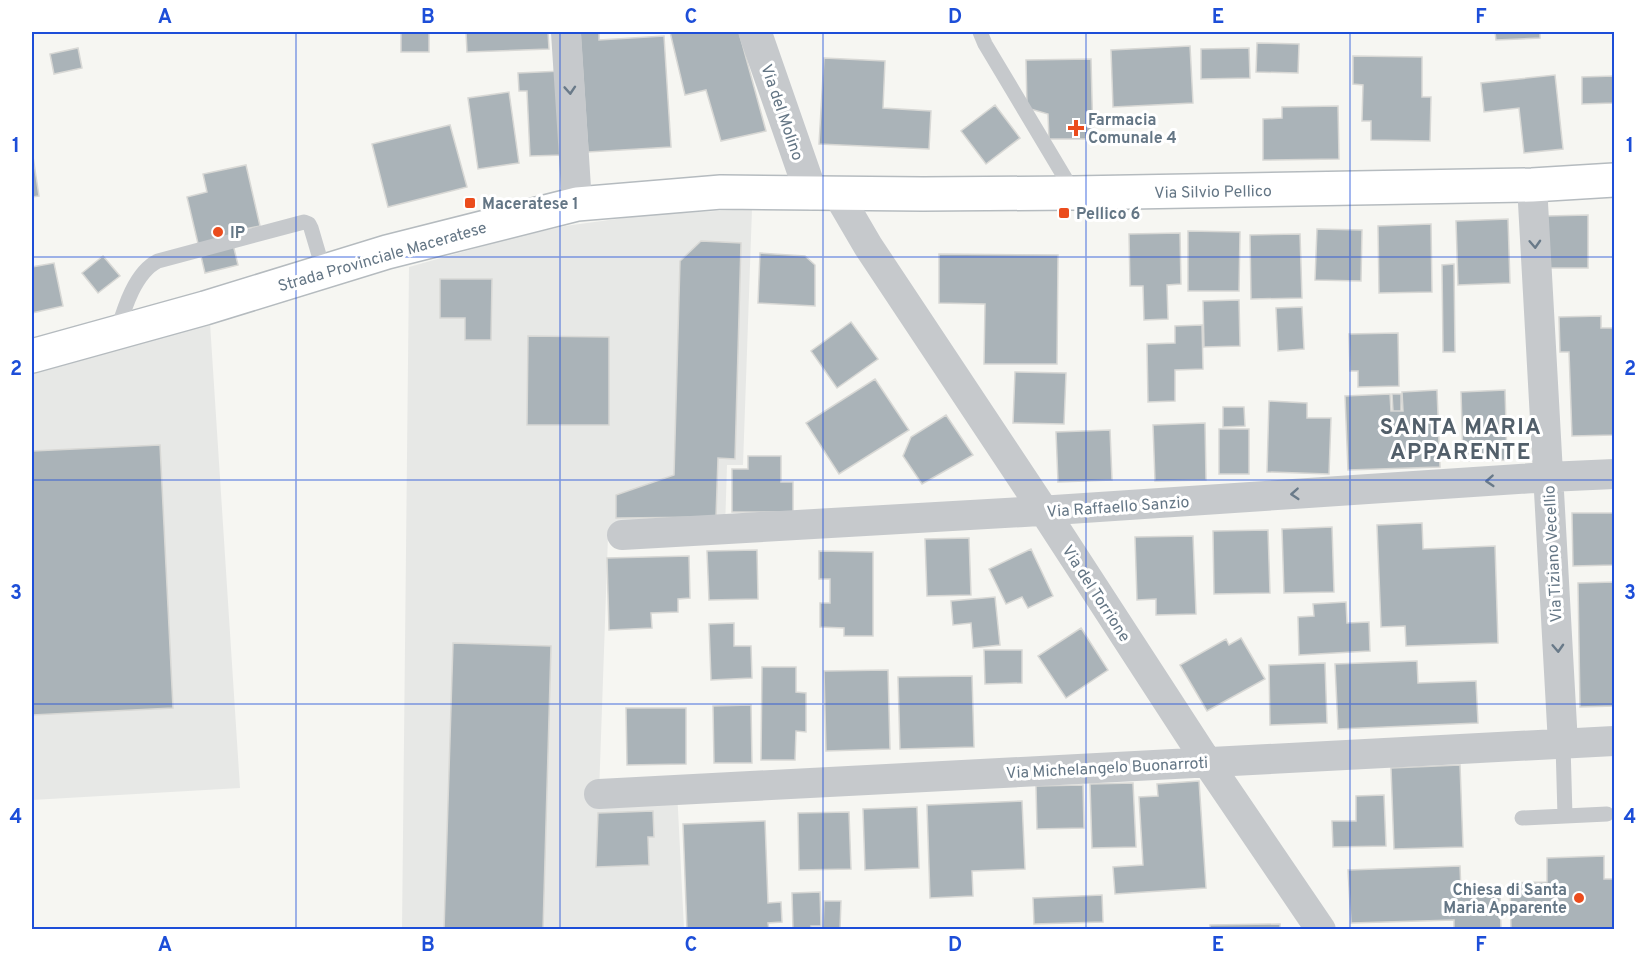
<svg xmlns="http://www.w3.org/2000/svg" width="1646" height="961" font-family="Overpass,sans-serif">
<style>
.built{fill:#e7e8e6}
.building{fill:#aab3b8;stroke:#d8d8d5;stroke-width:1.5}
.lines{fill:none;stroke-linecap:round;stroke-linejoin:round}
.secondary-casing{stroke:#b5bbbf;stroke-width:36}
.service{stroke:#c6c9cc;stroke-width:15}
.minor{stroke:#c6c9cc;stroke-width:30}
.tertiary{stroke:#c6c9cc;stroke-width:33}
.secondary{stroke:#fff;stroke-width:33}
.oneway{stroke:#697a89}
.grid{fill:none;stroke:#1d4ed8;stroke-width:1.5;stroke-opacity:0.55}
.poi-dot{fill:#eb4c1d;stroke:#fff;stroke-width:2}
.labels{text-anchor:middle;stroke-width:6;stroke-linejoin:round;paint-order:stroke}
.street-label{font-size:16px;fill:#647685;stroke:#fff}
.poi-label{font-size:16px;font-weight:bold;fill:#647685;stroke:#fff;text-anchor:start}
.district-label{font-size:22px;font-weight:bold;letter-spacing:1.5px;fill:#525f6a;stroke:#fff}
.neatline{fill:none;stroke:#1d4ed8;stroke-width:2}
.grid-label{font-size:20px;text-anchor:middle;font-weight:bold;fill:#1d4ed8}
</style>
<rect width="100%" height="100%" fill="#f6f6f2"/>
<path class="built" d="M752 209 743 465H727L725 529 608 536 599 794 677 790 684 929 402 930 409 267 512 238 565 226 646 215Z
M210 323 240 788 32 800V371Z"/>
<path class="building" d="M401 32H429V52H401Z
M466 32H548L549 49 467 52Z
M580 32H599V40L664 36 671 147 588 152Z
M670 32H739L766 131 721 141 706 90 685 95Z
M1495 32H1540V38L1496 40Z
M1257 43 1299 44 1298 73 1256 72Z
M1190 46 1193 103 1113 107 1111 50Z
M78 48 82 68 54 74 50 54Z
M1249 48 1250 78 1201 79V49Z
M1353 56 1422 57V97H1431L1430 141 1371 140V121H1362L1363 85 1353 84Z
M824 58 885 61 883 108 931 111 929 149 819 144Z
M1091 59 1093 139H1049L1048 114 1027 108 1026 60Z
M562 71 565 155 530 156 527 91H519L518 73Z
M1555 75 1563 149 1524 153 1519 108 1484 112 1481 83Z
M1614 76V103L1582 104V77Z
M509 92 519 163 478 169 468 98Z
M995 105 1020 138 986 164 961 131Z
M1338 106 1339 159 1263 160V119L1282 118V107Z
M450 125 467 187 388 207 372 144Z
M32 150 39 196 32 197Z
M246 165 260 226 230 232 238 265 205 273 187 197 207 192 203 174Z
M1588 215V268H1548L1547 216Z
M1508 219 1510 283 1458 285 1456 221Z
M1431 224 1432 292 1379 293 1378 226Z
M1317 229 1362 230 1361 281 1315 280Z
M1188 231 1240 232 1239 291H1188Z
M1180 233 1181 284 1167 285 1168 319 1144 320 1143 286H1130L1129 234Z
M1300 234 1302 298 1251 299 1250 235Z
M701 241 741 243 735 459 718 458 716 517 616 518V495L674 475 680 261Z
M760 253 805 256 815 265V306L758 303Z
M939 254 1058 255 1057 364H984L985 304 939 303Z
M103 256 120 276 98 293 82 273Z
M54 263 63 306 32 313V267Z
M1454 264 1455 352H1443L1442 265Z
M440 279H492L491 340H465V318H440Z
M1239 300 1240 346 1204 347 1203 301Z
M1302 307 1304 349 1278 351 1276 308Z
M1601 316V328H1614V435L1572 436 1569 352H1560L1559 317Z
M851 322 878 359 837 388 811 351Z
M1202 325 1203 369 1175 370V401L1148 402 1147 344 1175 343V326Z
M1398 333 1399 386 1358 387V371H1350L1349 334Z
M528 336 609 337V425H527Z
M1015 372 1066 373 1064 424 1013 423Z
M875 379 909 430 839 474 806 423Z
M1437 390 1440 467 1348 470 1345 396 1390 394 1391 411H1403L1402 392Z
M1505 390 1507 460 1463 461 1461 392Z
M1392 394H1401V411H1393Z
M1269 401 1307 403V418H1331L1329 474 1267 472Z
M1223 407H1244L1245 426 1223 427Z
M946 415 973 455 922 484 903 456 911 437Z
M1205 423 1206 480 1155 481 1153 425Z
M1219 429H1249V474H1219Z
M1110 430 1112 480 1058 482 1056 432Z
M160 445 173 708 32 715V451Z
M748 456H781V482H793V512H732V469H748Z
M1572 513H1614V565L1573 566Z
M1422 523 1423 549 1495 546 1498 643 1406 646 1405 626 1381 627 1377 525Z
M1332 527 1334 592 1284 593 1282 529Z
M1268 530 1270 593 1214 594 1213 531Z
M1193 536 1196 614 1156 615V599L1137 600 1135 537Z
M969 538 971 595 927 596 925 539Z
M1031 549 1053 596 1028 608 1022 597 1006 604 989 569Z
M757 550 758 599 709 600 707 551Z
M819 551 873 552V636H844V628L820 627V603H830V579H819Z
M689 556 690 598 678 599V612L651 613 652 628 609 630 607 558Z
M1614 582V706L1580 707 1578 583Z
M995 597 1000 645 973 648 971 623 953 625 951 601Z
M1346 602 1347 623 1369 622 1370 651 1299 655 1298 617 1314 616 1313 604Z
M734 623V646H751L752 678 711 680 709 624Z
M1081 628 1108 670 1066 698 1038 656Z
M1241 638 1265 679 1207 711 1180 665 1226 639 1229 645Z
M453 643 551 646 543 930H444Z
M984 650H1022V683L985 684Z
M1417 661 1418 683 1476 681 1478 723 1338 729 1335 664Z
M1325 663 1327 723 1270 725 1269 665Z
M762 667H796V692L806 693V732L796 731 795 760H761Z
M888 670 890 749 826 751 824 671Z
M972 676 974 747 900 749 898 677Z
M751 705 752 763H714L713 706Z
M626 708H686V764L627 765Z
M1460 765 1463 847 1394 849 1391 768Z
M1199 781 1206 888 1115 894 1113 867 1143 865 1139 797 1158 796 1157 784Z
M1133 783 1136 847 1092 848 1090 784Z
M1083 785 1084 828 1037 829 1036 786Z
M1384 795 1386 846 1333 847 1332 821H1356V796Z
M1022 801 1025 869 972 871 973 896 930 898 927 805Z
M917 807 919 868 865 870 863 809Z
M653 811 654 837H648L649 865 596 867 598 813Z
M849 812 851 869 799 870 798 813Z
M765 821 768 903 781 902 782 922 768 923 769 930H687L683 824Z
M1604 856V879H1614V930H1511L1510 883 1547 882V858Z
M1460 866 1461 892 1500 891 1501 930H1454V920L1351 923 1348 870Z
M820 892 821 926H811V930H793L792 893Z
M1102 895 1103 922 1034 924 1033 898Z
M824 901H841L840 929H823Z
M1280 924V930H1210V925Z"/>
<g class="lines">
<defs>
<path id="secondary" d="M32 356 205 308 387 252 577 204 721 192 923 194 1074 193 1532 185 1614 180"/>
</defs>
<use href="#secondary" class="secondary-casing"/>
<path class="service" d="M980 32 985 44 1074 193
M117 332C124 309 135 272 158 261L304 222 309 224 311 228 324 272
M1563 744 1565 816
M1522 818 1607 814"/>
<path class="minor" d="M566 32 577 204
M1532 185 1563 744
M837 193 868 246 1044 511 1207 762 1321 930
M622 535 1024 512 1548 477 1614 474
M599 794 1614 741"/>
<path class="tertiary" d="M755 32 811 193"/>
<use href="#secondary" class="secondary"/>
</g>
<defs><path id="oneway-chevron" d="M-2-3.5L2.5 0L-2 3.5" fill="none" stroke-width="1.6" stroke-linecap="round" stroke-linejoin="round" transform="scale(1.5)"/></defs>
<g class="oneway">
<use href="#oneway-chevron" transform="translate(570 90) rotate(86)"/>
<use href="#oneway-chevron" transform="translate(1535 244) rotate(87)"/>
<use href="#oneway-chevron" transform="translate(1490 481) rotate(176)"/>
<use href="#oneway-chevron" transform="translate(1295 494) rotate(176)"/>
<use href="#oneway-chevron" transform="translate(1558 648) rotate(87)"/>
</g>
<path class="grid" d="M296 32V930M560 32V930M823 32V930M1086 32V930M1350 32V930M32 257H1614M32 480H1614M32 704H1614"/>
<g class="poi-dot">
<path d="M1073 119h6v6h6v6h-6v6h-6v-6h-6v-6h6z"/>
<rect x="464" y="197" width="12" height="12" rx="3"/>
<rect x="1058" y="207" width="12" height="12" rx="3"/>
<circle cx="218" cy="232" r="6"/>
<circle cx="1579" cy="898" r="6"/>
</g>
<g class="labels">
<g class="street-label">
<text transform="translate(783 112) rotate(71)" y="6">Via del Molino</text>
<text transform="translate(1213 191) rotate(-1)" y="6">Via Silvio Pellico</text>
<text transform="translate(382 256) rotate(-16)" y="6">Strada Provinciale Maceratese</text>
<text transform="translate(1118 506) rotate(-4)" y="6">Via Raffaello Sanzio</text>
<text transform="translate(1552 554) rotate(-93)" y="6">Via Tiziano Vecellio</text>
<text transform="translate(1097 593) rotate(57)" y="6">Via del Torrione</text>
<text transform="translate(1107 767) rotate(-3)" y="6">Via Michelangelo Buonarroti</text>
</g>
<g class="poi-label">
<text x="1088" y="125">Farmacia<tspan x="1088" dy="18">Comunale 4</tspan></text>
<text x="482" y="209">Maceratese 1</text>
<text x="1076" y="219">Pellico 6</text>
<text x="230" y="238">IP</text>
<text x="1567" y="895" text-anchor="end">Chiesa di Santa<tspan x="1567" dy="18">Maria Apparente</tspan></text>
</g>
<g class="district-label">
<text x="1461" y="434">SANTA MARIA<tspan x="1461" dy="25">APPARENTE</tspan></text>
</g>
</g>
<rect width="1646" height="961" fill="none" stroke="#ffffff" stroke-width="66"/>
<rect x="33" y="33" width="1580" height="895" class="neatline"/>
<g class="grid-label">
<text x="165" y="23">A</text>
<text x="428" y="23">B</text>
<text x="691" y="23">C</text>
<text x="955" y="23">D</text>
<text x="1218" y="23">E</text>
<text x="1481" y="23">F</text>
<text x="16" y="152">1</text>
<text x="1630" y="152">1</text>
<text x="16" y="375">2</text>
<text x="1630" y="375">2</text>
<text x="16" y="599">3</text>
<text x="1630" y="599">3</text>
<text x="16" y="823">4</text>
<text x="1630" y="823">4</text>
<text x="165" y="951">A</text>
<text x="428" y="951">B</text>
<text x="691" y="951">C</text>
<text x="955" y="951">D</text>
<text x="1218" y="951">E</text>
<text x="1481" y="951">F</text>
</g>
</svg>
